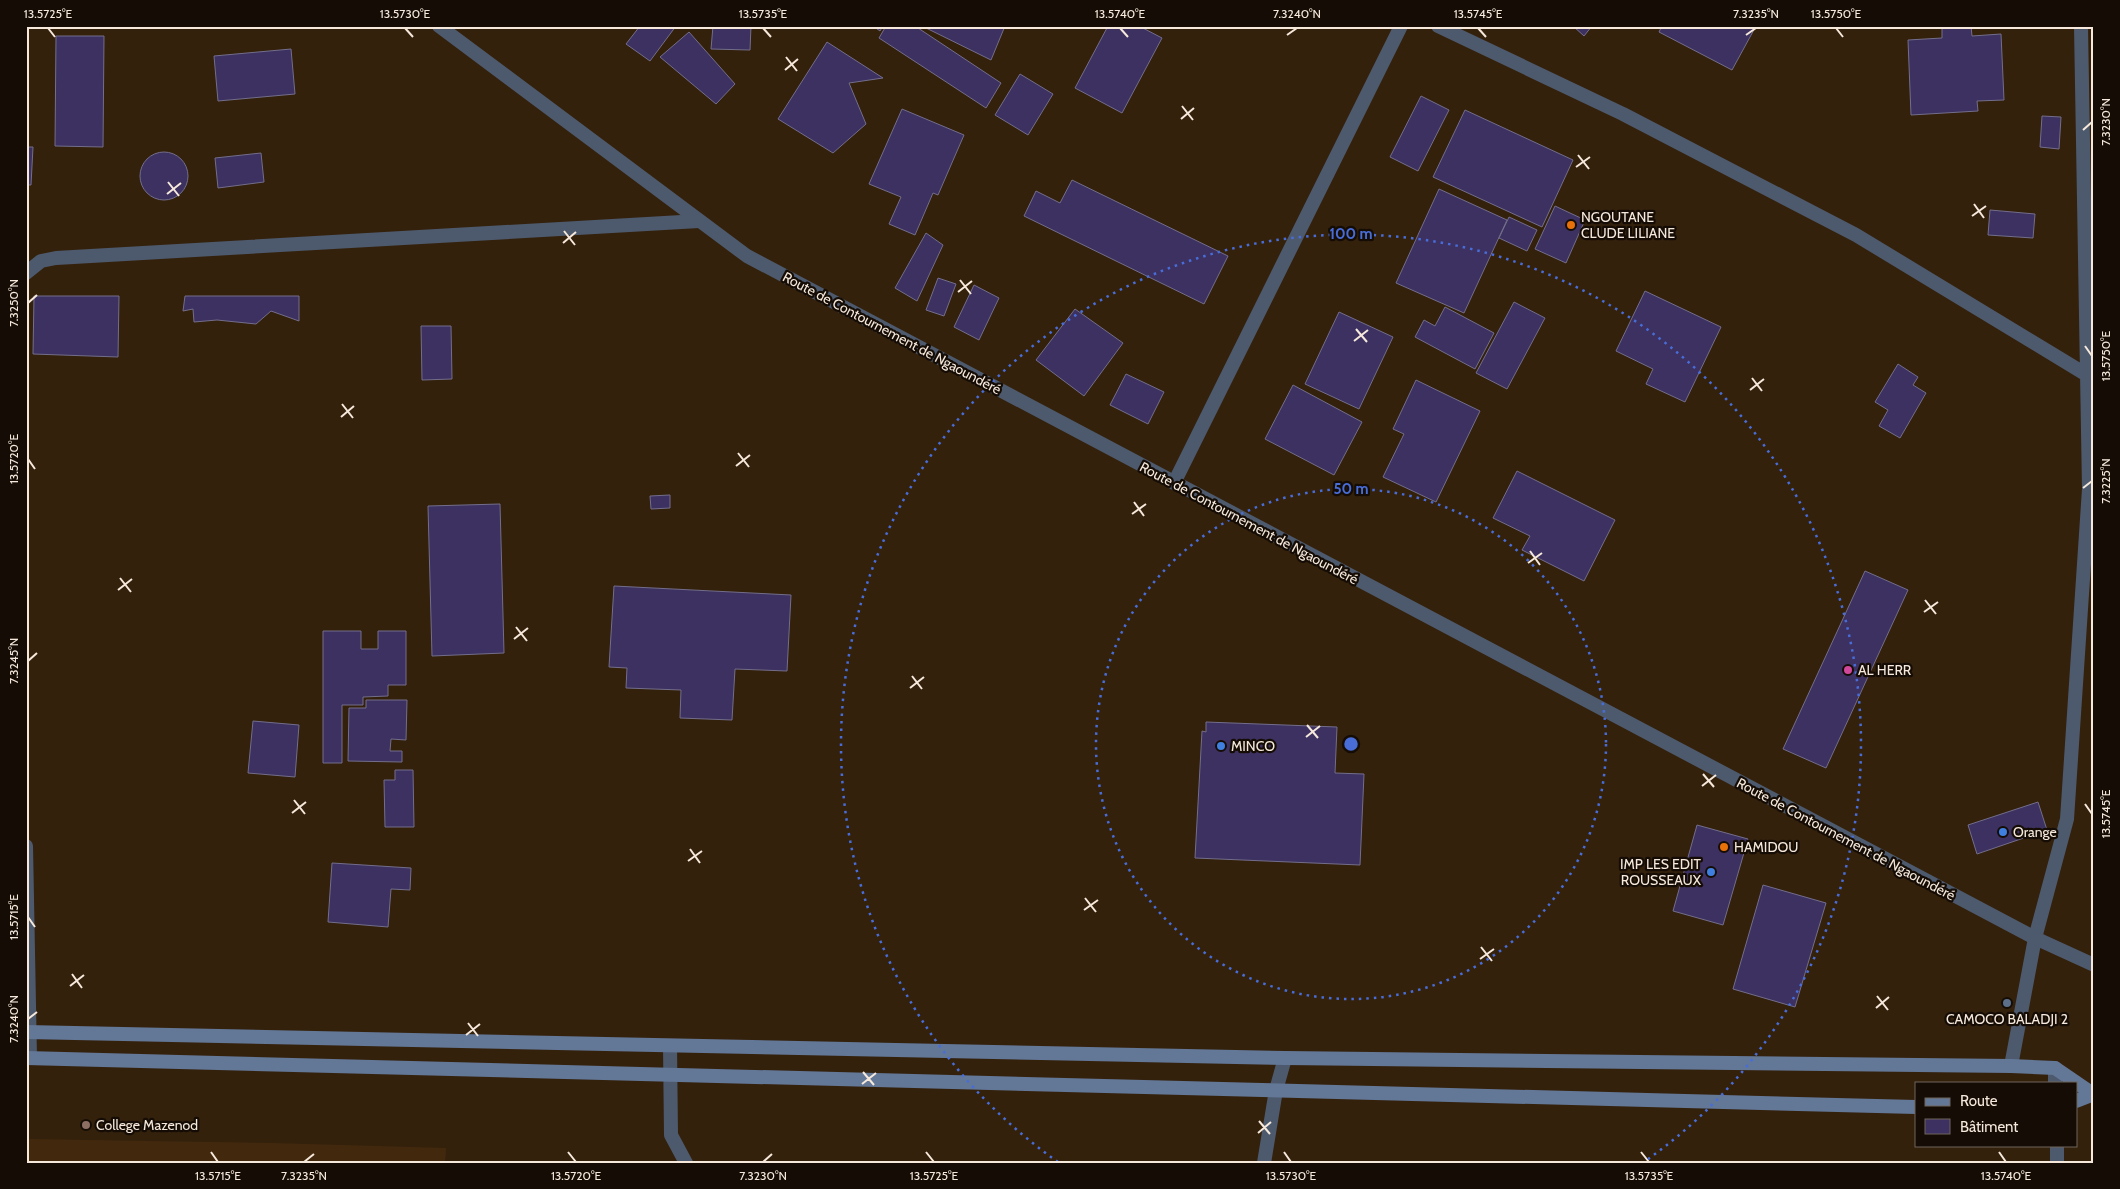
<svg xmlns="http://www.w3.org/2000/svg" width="2120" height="1189" font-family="Cabin,sans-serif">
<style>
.built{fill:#42290e}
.building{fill:#3c3160;stroke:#736e8b}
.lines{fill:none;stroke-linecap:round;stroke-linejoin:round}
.minor{stroke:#4d5a6e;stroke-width:14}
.tertiary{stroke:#4d5a6e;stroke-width:14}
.secondary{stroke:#637797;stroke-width:14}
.ticks{fill:none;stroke:#f6e9dc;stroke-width:2}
.ring{fill:none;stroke:#486dd9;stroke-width:2.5;stroke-dasharray:2.5 5}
.food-dot{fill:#e8710a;stroke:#150d05;stroke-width:2}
.hotel-dot{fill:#d1479c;stroke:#150d05;stroke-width:2}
.shop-dot{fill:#3f7fe0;stroke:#150d05;stroke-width:2}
.service-dot{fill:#5c6f8a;stroke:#150d05;stroke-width:2}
.education-dot{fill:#8d6e63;stroke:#150d05;stroke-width:2}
.labels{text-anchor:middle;stroke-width:4.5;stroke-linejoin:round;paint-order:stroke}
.poi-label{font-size:14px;fill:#f6e9dc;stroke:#150d05;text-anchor:start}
.street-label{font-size:14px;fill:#f6e9dc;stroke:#150d05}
.centre{fill:#486dd9;stroke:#150d05;stroke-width:2.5}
.ring-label{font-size:15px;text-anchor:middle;font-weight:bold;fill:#486dd9;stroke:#150d05;stroke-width:4.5;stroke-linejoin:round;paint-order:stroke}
.neatline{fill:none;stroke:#f6e9dc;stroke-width:2}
.ticks-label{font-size:12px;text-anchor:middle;fill:#f6e9dc}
</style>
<rect width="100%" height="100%" fill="#34210c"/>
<path class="built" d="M26 1139 271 1143 446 1148 445 1163H26Z"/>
<path class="building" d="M640 26H676L650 61 626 44Z
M713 26H751L750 50 711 49Z
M873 26H883L880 31Z
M886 26H915L1001 83 986 108 879 38Z
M922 26H1005L991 60Z
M1108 26H1139L1162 38 1122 113 1075 88Z
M1573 26H1592L1584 36Z
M1662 26H1756L1732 70 1659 32Z
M1942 26H1971L1972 36 2001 34 2004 100 1977 101 1978 111 1911 115 1908 40 1942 38Z
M689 32 735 84 716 104 660 57Z
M56 36H104L103 147 55 146Z
M827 42 883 78 849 83 866 124 833 153 778 119Z
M291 49 295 94 218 101 214 56Z
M1020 74 1053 94 1028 135 995 115Z
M1421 96 1449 110 1418 171 1390 157Z
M902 109 964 135 938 195 933 193 915 235 889 224 901 197 869 184Z
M1465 110 1573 160 1542 227 1433 177Z
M2042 116 2061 117 2059 149 2040 147Z
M26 147H33L31 185H26Z
M140 176a24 24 0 1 1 48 0a24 24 0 1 1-48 0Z
M261 153 264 182 218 188 215 158Z
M1072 180 1228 256 1204 304 1024 216 1036 191 1060 203Z
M1439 189 1507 220 1464 313 1396 283Z
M1555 206 1585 220 1566 263 1535 249Z
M1990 210 2035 214 2033 238 1988 235Z
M1509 217 1537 230 1527 251 1499 238Z
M926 233 943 245 917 301 895 288Z
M938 278 956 284 944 316 926 310Z
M974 285 999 298 979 340 954 327Z
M1645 291 1721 327 1685 402 1646 384 1653 369 1616 351Z
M34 296H119L118 357 33 354Z
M185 296H299V321L271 311 256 324 217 320 194 322 193 309 183 311Z
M1514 302 1545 318 1507 389 1476 373Z
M1445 307 1494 333 1475 369 1415 337 1424 320 1435 326Z
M1075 309 1123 343 1084 396 1036 360Z
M1339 312 1393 337 1359 409 1305 384Z
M421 326H451L452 379 422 380Z
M1898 364 1918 377 1913 385 1926 393 1900 438 1879 426 1888 410 1875 402Z
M1126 374 1164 392 1148 424 1110 405Z
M1416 380 1480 411 1436 502 1383 477 1404 434 1393 429Z
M1293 385 1362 422 1334 475 1265 439Z
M1517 471 1615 520 1584 581 1522 550 1530 536 1493 518Z
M670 495V508L651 509 650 496Z
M500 504 504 653 432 656 428 506Z
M1865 571 1908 590 1826 768 1783 749Z
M614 586 791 595 787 671 735 669 732 720 680 718 681 690 626 688 627 668 609 667Z
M323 631H361V649H378V631H406V685H388V696L363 697V705H342V763H323Z
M366 700H407L406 740 391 739 390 751H402V762L348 761 349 708H366Z
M253 721 299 725 295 777 248 773Z
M1206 722 1337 727 1335 773 1364 774 1360 865 1195 858 1202 731 1206 732Z
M395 770H413L414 827H385L384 780H395Z
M2038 802 2047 830 1977 854 1968 825Z
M1697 825 1748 839 1723 925 1673 911Z
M332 863 411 868 410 890 391 889 388 927 328 922Z
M1763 885 1826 903 1795 1007 1733 989Z"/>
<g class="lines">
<path class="minor" d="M1438 26 1623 114 1856 235 2087 375
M26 273 41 261 56 258 699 221
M1174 483 1401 26
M26 846 30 1058
M670 1046 671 1135 686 1163
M2011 1066 2035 938 2067 819 2089 489 2081 26
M2055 1068V1083
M2057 1145V1163
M1264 1163 1276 1090 1285 1058"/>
<path class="tertiary" d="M439 26 747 256 2035 938 2094 965"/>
<path class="secondary" d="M26 1032 1285 1058 2011 1066 2055 1068 2093 1094
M26 1058 1916 1107
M2076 1101 2094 1094"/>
</g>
<path class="ticks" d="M48 28 55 37M405 28 413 37M763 28 771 37M1120 28 1128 37M1478 28 1486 37M1836 28 1843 37M1287 35 1297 28M1746 35 1756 28M786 57 797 71M785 70 798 59M1182 106 1193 120M1181 119 1194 108M2083 130 2092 122M1578 155 1589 169M1576 167 1590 157M168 182 179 196M167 194 181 183M1974 204 1984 218M1972 216 1986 206M564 231 575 245M563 243 576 232M960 280 971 294M958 292 972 281M28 303 37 295M1356 329 1367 342M1354 341 1368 330M2085 346 2092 356M1752 378 1762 391M1750 390 1764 379M342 404 353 418M341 417 354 406M738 453 749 467M28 459 35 469M736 466 750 455M2083 488 2092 481M1134 502 1144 516M1132 514 1146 504M1530 551 1540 565M1528 563 1542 553M120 578 131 592M118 590 132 579M1925 600 1936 614M1924 612 1938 602M516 627 527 641M514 639 528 628M28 661 37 653M912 676 922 689M910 688 924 677M1307 725 1318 738M1306 737 1320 726M1703 774 1714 787M1702 786 1716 775M294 800 305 814M2085 804 2092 814M292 813 306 802M690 849 700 863M688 861 702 851M1085 898 1096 912M1084 910 1098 900M28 917 35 927M1481 947 1492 961M1480 959 1494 949M72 974 82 988M70 986 84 975M1877 996 1888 1010M1876 1008 1889 997M28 1019 37 1012M468 1023 478 1036M466 1035 480 1024M863 1072 874 1085M862 1084 876 1073M1259 1121 1270 1134M1258 1133 1271 1122M211 1152 218 1162M568 1152 576 1162M926 1152 934 1162M1284 1152 1291 1162M1641 1152 1649 1162M1999 1152 2006 1162M304 1162 314 1154M763 1162 772 1154"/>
<g class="ring">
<circle cx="1351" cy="744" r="255"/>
<path d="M1058 1162A510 510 0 1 1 1644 1162"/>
</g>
<g class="food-dot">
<circle cx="1571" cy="225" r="5"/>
<circle cx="1724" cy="847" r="5"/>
</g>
<circle class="hotel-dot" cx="1848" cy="670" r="5"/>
<g class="shop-dot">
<circle cx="1221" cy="746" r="5"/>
<circle cx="2003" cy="832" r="5"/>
<circle cx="1711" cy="872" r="5"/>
</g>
<circle class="service-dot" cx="2007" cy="1003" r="5"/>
<circle class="education-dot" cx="86" cy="1125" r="5"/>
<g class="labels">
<g class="poi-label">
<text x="1581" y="222">NGOUTANE<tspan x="1581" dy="16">CLUDE LILIANE</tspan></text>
<text x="1858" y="675">AL HERR</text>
<text x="1231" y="751">MINCO</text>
<text x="2013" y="837">Orange</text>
<text x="1734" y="852">HAMIDOU</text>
<text x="1701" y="869" text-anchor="end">IMP LES EDIT<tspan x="1701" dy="16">ROUSSEAUX</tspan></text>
<text x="2007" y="1024" text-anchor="middle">CAMOCO BALADJI 2</text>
<text x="96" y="1130">College Mazenod</text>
</g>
<g class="street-label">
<text transform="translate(892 333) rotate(28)" y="5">Route de Contournement de Ngaoundéré</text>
<text transform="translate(1249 523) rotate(28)" y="5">Route de Contournement de Ngaoundéré</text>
<text transform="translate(1846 839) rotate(28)" y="5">Route de Contournement de Ngaoundéré</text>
</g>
</g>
<circle cx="1351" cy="744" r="8" class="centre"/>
<g class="ring-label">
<text x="1351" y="239">100 m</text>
<text x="1351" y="494">50 m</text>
</g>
<rect width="2120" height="1189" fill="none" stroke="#150d05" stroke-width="55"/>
<rect x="1915" y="1082" width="162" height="65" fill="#150d05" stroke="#6f655b"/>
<rect x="1925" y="1098" width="25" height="8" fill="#637797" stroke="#6f655b"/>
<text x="1960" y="1106" font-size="15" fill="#f6e9dc">Route</text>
<rect x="1925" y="1119" width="25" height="15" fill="#3c3160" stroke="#6f655b"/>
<text x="1960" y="1132" font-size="15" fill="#f6e9dc">Bâtiment</text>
<rect x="28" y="28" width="2064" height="1134" class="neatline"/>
<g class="ticks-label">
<text x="48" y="18">13.5725°E</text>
<text x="405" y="18">13.5730°E</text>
<text x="763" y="18">13.5735°E</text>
<text x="1120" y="18">13.5740°E</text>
<text x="1297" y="18">7.3240°N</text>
<text x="1478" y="18">13.5745°E</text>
<text x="1756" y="18">7.3235°N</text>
<text x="1836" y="18">13.5750°E</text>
<text transform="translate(2106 122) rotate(-90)" y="4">7.3230°N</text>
<text transform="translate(14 303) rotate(-90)" y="4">7.3250°N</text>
<text transform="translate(2106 356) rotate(-90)" y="4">13.5750°E</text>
<text transform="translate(14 459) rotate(-90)" y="4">13.5720°E</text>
<text transform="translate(2106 481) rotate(-90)" y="4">7.3225°N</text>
<text transform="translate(14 661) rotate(-90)" y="4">7.3245°N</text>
<text transform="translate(2106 814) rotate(-90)" y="4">13.5745°E</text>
<text transform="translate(14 917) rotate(-90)" y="4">13.5715°E</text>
<text transform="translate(14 1019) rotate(-90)" y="4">7.3240°N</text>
<text x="218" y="1180">13.5715°E</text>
<text x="304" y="1180">7.3235°N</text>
<text x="576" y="1180">13.5720°E</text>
<text x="763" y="1180">7.3230°N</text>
<text x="934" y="1180">13.5725°E</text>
<text x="1291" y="1180">13.5730°E</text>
<text x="1649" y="1180">13.5735°E</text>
<text x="2006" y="1180">13.5740°E</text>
</g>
</svg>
